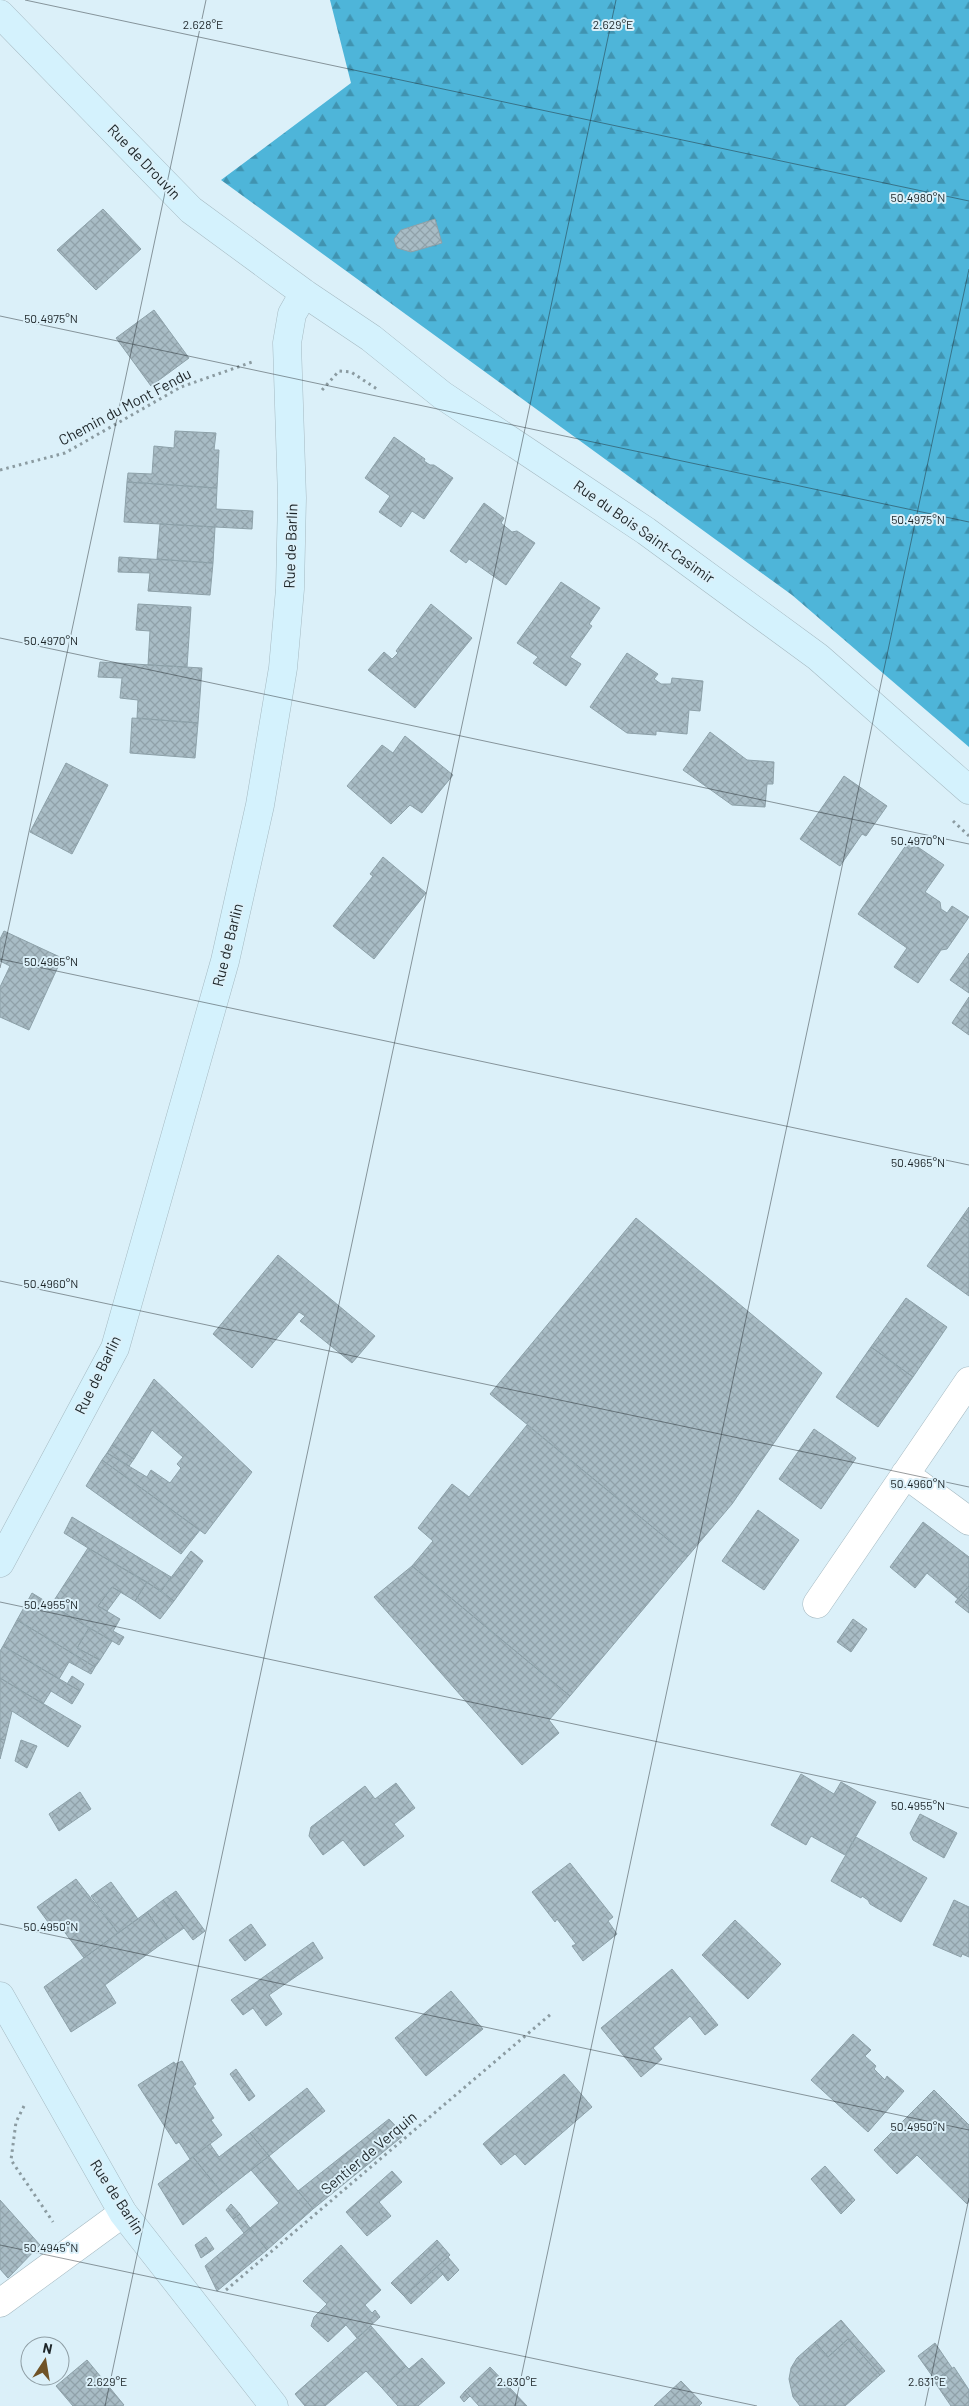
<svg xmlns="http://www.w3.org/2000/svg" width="969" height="2406" font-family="Barlow,sans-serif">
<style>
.forest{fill:url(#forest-firs)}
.building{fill:url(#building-cross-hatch);stroke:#8da1a9}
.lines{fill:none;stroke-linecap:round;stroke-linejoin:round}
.street-casing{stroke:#a6bac2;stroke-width:29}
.secondary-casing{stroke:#a6bac2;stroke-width:29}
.path{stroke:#8b9ba1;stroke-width:3;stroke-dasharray:2.5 4;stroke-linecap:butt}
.street{stroke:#fff;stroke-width:28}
.secondary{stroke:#d4f2fd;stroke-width:28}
.ticks{fill:none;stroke:#1c2427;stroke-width:1;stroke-opacity:0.45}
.labels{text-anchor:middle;stroke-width:4;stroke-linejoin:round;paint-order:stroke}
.street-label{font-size:15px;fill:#1c2427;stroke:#dbf0f9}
.ticks-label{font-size:12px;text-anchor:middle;fill:#1c2427;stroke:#dbf0f9;stroke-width:4;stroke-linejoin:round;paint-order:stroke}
</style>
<defs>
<pattern id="forest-firs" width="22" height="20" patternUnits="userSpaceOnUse" patternTransform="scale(1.25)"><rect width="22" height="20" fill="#4eb5d9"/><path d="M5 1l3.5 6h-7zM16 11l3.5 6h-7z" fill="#4093b0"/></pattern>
<pattern id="building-cross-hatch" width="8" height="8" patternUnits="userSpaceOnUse" patternTransform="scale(1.25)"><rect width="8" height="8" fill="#a8bcc5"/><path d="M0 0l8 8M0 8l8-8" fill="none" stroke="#90a1a9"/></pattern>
</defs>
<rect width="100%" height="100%" fill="#dbf0f9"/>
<path class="forest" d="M330 0H969V747L792 595 221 180 351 83Z"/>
<path class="building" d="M103 209 141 249 96 290 57 250Z
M435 219 442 243 411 252 397 248 394 239 401 230Z
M154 310 189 358 151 386 116 338Z
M175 431 216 433 214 450H219L217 488 127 482 128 473 152 474 154 446 174 448Z
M394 437 425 459 424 461 430 465H434L453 478 424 519 412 511 401 527 379 512 390 496 365 478Z
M127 482 217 488 216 509 253 511 252 529 124 522Z
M484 503 504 518 501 523 512 532 517 531 535 543 506 585 469 559 466 563 450 551Z
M160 524 215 527 213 563 157 559Z
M119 557 213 563 210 595 148 591 150 573 118 572Z
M561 582 600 608 589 624 592 626 570 657 581 664 566 686 533 663 538 657 517 643Z
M138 604 191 607 187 667 148 665 150 631 136 630Z
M431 604 472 638 415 708 368 670 384 652 392 659 398 653 396 651Z
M627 653 658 674 654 679 661 684H671L672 678 703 681 700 711 689 710 687 734 656 731V735L627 733 590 707Z
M100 662 202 668 198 723 137 718 138 700 120 698 122 678 98 677Z
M132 718 198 723 195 758 130 753Z
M710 732 747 760 774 762 773 784H767L765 807 732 805 683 770Z
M405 736 453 775 422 813 410 805 391 824 347 786 382 745 393 753Z
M66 763 108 785 72 854 30 832Z
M844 776 887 806 866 836 862 834 840 866 800 839Z
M909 841 944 865 925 892 940 902 941 909 947 913 952 906 969 917 947 949 941 950 918 983 894 967 907 948 858 914Z
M383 857 426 893 374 959 333 926 373 876 370 874Z
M4 931 62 958 29 1030 0 1017V987L10 966 0 961V939Z
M969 953V993L950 980Z
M969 997V1035L952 1023Z
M969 1207V1222L962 1217Z
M962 1217 969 1222V1296L927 1266Z
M636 1218 822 1373 732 1504 688 1556 490 1394Z
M278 1255 375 1336 352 1363 300 1321 305 1316 299 1312 252 1368 213 1334Z
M906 1298 947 1327 913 1377 871 1347Z
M871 1347 913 1377 878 1427 836 1397Z
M154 1379 252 1472 205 1534 102 1460 107 1453 147 1477 151 1470 170 1483 181 1468 177 1464 183 1457 152 1430 134 1459 112 1445Z
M527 1425 688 1556 570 1696 412 1566 433 1541 418 1528 452 1484 469 1497Z
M814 1429 856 1458 821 1509 779 1479Z
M112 1445 134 1459 129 1466 107 1453Z
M102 1460 200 1530 181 1554 86 1486Z
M758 1510 799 1540 764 1590 722 1561Z
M72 1517 171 1577 161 1591 88 1548 64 1533Z
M923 1522 969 1557V1586L958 1599 927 1573 915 1588 890 1567Z
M88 1548 147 1582 135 1601 112 1587 98 1606 120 1619 113 1631 124 1637 119 1645 51 1605Z
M191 1551 203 1561 174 1601 161 1591Z
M412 1566 570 1696 549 1720 559 1733 522 1765 374 1597Z
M147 1582 174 1601 160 1619 135 1601Z
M969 1586V1602L961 1595Z
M112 1587 121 1592 107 1611 98 1606Z
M32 1593 89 1628 77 1648 100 1660 95 1667 17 1620Z
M961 1595 969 1602V1613L955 1602Z
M853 1619 867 1629 851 1652 837 1642Z
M17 1620 95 1667 91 1674 69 1662 59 1679 3 1646Z
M89 1628 112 1641 100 1660 77 1648Z
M3 1646 80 1691 72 1704 51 1691 43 1704 0 1678V1651Z
M72 1676 84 1684 80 1691 67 1684Z
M0 1678 81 1726 68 1747 12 1711 5 1740 0 1739Z
M0 1739 5 1740 0 1759Z
M21 1740 37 1746 27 1768 15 1761Z
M801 1774 834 1794 841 1782 876 1802 845 1855 811 1836 806 1845 771 1825Z
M396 1783 415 1808 394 1824 404 1836 364 1866 343 1840 323 1855 309 1836 311 1827 365 1786 375 1799Z
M80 1792 91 1809 59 1831 49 1814Z
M920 1814 957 1833 944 1858 913 1840 910 1833Z
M856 1837 927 1878 901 1922 870 1904 868 1900 862 1896 861 1898 831 1881Z
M570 1863 613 1917 608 1921 617 1934 583 1961 572 1946 576 1944 557 1919 555 1922 532 1892Z
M76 1879 118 1933 84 1958 57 1922 51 1926 37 1907Z
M111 1882 138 1919 118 1933 91 1896Z
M176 1891 205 1931 193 1940 163 1900Z
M163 1900 184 1928 167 1940 147 1912Z
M954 1900 969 1907V1957L962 1954 961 1957 933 1945Z
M147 1912 167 1940 105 1985 116 2003 71 2032 44 1987Z
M735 1920 781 1964 748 1999 702 1955Z
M251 1924 266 1945 245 1961 229 1940Z
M313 1942 323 1958 269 1995 282 2014 266 2026 253 2008 243 2015 231 2000Z
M672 1969 718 2025 705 2035 690 2016 653 2048 662 2059 641 2077 601 2028Z
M451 1991 483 2029 426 2076 395 2038Z
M853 2034 871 2050 865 2056 876 2066 874 2069 885 2080 887 2076 904 2091 868 2132 811 2080Z
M182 2061 196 2084 193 2086 214 2118 211 2120 222 2135 190 2159 179 2142 176 2144 138 2085 174 2062 175 2064Z
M236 2069 255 2096 249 2101 230 2074Z
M564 2074 592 2107 525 2165 515 2154 501 2165 483 2144Z
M307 2088 325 2111 269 2156 250 2133Z
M934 2090 969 2125V2201L967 2204 917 2155 897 2174 874 2150Z
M389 2119 404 2135 313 2209 298 2191Z
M250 2133 269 2156 222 2193 193 2157 210 2144 219 2157Z
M269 2156 313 2209 267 2250 250 2228 279 2203 251 2170Z
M193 2157 222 2193 183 2225 158 2184Z
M825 2166 855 2200 841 2214 811 2179Z
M392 2171 402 2182 379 2202 391 2216 367 2236 346 2212Z
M0 2200 40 2245 8 2278 0 2269Z
M231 2204 240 2214 233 2219 226 2210Z
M240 2214 250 2228 244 2233 233 2219Z
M250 2228 267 2250 217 2291 205 2266Z
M206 2237 214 2249 201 2258 195 2245Z
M437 2240 450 2255 404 2296 391 2283Z
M341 2245 381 2290 365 2305 372 2313 375 2310 380 2317 357 2338 346 2325 328 2342 311 2326 314 2317 327 2304 303 2281Z
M448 2257 459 2270 448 2281 437 2267Z
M437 2267 443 2274 411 2304 404 2296Z
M841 2320 885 2371 880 2375 848 2339 828 2357 815 2342Z
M371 2326 406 2366 382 2388 366 2371 325 2406H305L295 2394Z
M848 2339 880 2375 845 2406H800L793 2397 789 2379 791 2368 797 2358 815 2342 828 2357Z
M935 2343 952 2368 935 2380 918 2356Z
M422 2358 445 2383 418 2406H398L382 2388 406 2366 409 2369Z
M87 2360 124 2405 122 2406H73L56 2386Z
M490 2367 527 2406H479L470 2396 465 2391Z
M954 2367 969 2390V2406H951L934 2381Z
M681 2381 702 2403 699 2406H654Z
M465 2391 470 2396 464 2402 460 2397Z"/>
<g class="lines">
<defs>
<path id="street" d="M905 1474 969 1521
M817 1604 969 1381
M0 2303 123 2213"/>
<path id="secondary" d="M0 14 191 210 304 293 371 338 442 395 646 531 818 657 969 790
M0 1563 115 1348 225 961 260 805 283 668 290 589 292 498 287 343 292 314 304 293
M0 1996 123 2213 274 2406"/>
</defs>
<use href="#street" class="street-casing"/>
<use href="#secondary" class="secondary-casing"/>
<path class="path" d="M322 390 339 371 351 372 377 389
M0 470 65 453 181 387 255 361
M953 821 969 836
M24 2106 16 2122 11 2160 53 2222
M226 2290 551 2014"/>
<use href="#street" class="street"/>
<use href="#secondary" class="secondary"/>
</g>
<path class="ticks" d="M25 0 969 201M0 316 969 522M0 638 969 844M0 959 969 1165M0 968 206 0M0 1281 969 1487M0 1602 969 1808M0 1924 969 2130M0 2245 757 2406M105 2406 616 0M515 2406 969 269M925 2406 969 2198"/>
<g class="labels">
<g class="street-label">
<text transform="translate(144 162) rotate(46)" y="5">Rue de Drouvin</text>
<text transform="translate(125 407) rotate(-28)" y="5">Chemin du Mont Fendu</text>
<text transform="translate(644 532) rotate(35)" y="5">Rue du Bois Saint-Casimir</text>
<text transform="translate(291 546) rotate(-88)" y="5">Rue de Barlin</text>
<text transform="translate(228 945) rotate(-76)" y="5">Rue de Barlin</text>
<text transform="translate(98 1375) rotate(-64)" y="5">Rue de Barlin</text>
<text transform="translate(369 2153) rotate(-40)" y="5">Sentier de Verquin</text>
<text transform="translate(117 2197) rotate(57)" y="5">Rue de Barlin</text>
</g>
</g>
<g class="ticks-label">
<text x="203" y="29">2.628°E</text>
<text x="613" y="29">2.629°E</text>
<text x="918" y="202">50.4980°N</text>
<text x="51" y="323">50.4975°N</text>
<text x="918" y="524">50.4975°N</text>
<text x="51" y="645">50.4970°N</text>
<text x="918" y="845">50.4970°N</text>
<text x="51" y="966">50.4965°N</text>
<text x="918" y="1167">50.4965°N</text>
<text x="51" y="1288">50.4960°N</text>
<text x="918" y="1488">50.4960°N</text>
<text x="51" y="1609">50.4955°N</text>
<text x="918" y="1810">50.4955°N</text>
<text x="51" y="1931">50.4950°N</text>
<text x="918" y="2131">50.4950°N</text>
<text x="51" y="2252">50.4945°N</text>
<text x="107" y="2386">2.629°E</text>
<text x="517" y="2386">2.630°E</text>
<text x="927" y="2386">2.631°E</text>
</g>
<g transform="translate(45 2361) rotate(12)"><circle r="24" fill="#dbf0f9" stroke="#8f9ea5"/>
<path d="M0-4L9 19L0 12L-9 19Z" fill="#705327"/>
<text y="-8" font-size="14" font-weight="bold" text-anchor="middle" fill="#1c2427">N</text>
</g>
</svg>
